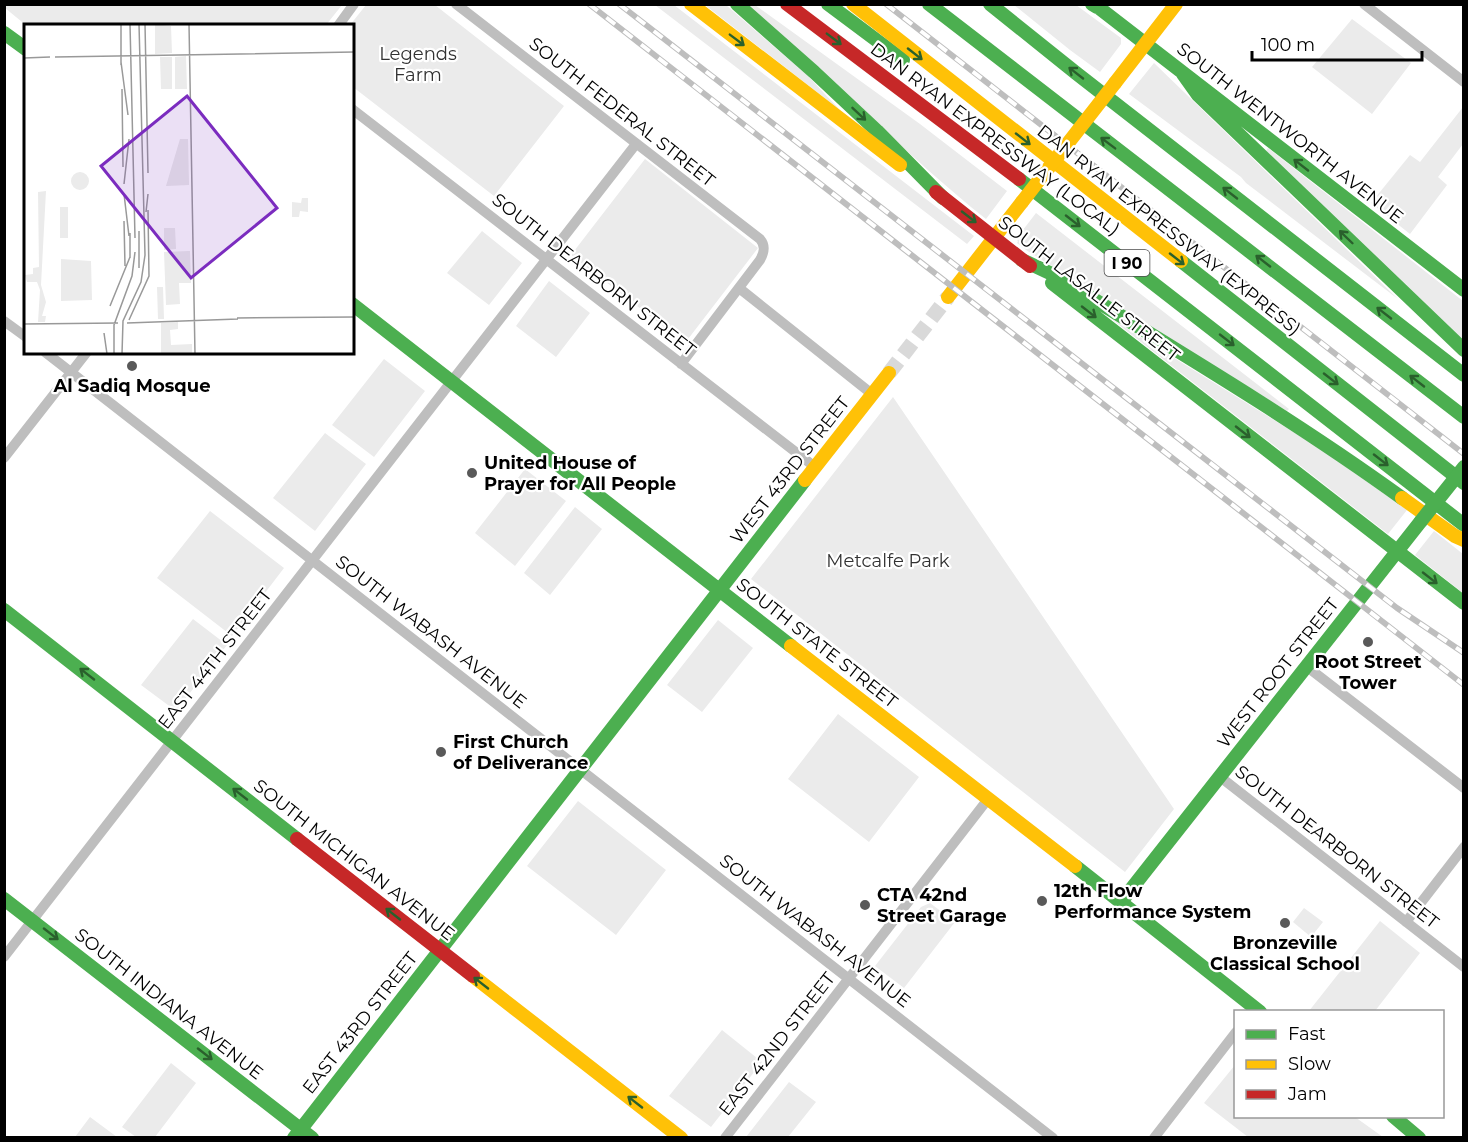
<svg xmlns="http://www.w3.org/2000/svg" width="1468" height="1142" font-family="Montserrat,sans-serif">
<style>
.green{fill:#ebebeb}
.lines{fill:none;stroke-linecap:round;stroke-linejoin:round}
.secondary-tunnel{stroke:#d9d9d9;stroke-width:15;stroke-dasharray:15 8;stroke-linecap:butt}
.street{stroke:#bebebe;stroke-width:10}
.fast{stroke:#4caf50;stroke-width:14}
.slow{stroke:#ffc107;stroke-width:14}
.jam{stroke:#c62828;stroke-width:14}
.rail-casing{stroke:#bebebe;stroke-width:6}
.rail{stroke:#fff;stroke-width:4;stroke-dasharray:11;stroke-linecap:butt}
.fast-bridge{stroke:#4caf50;stroke-width:14}
.slow-bridge{stroke:#ffc107;stroke-width:14}
.oneway{stroke:#2a602c}
.poi-dot{fill:#595959;stroke:#fff;stroke-width:2}
.labels{text-anchor:middle;stroke-width:4.5;stroke-linejoin:round;paint-order:stroke}
.shield{fill:#fff;stroke:#4c4c4c;stroke-width:1.5}
.shield-label{font-size:16px;font-weight:bold;fill:#000}
.park-label{font-size:18px;fill:#313131;stroke:#fff}
.street-label{font-size:18px;fill:#000;stroke:#fff}
.poi-label{font-size:18px;font-weight:bold;fill:#000;stroke:#fff;text-anchor:start}
.inset-road{fill:none;stroke:#999;stroke-width:1.5}
.view{fill:#7b2cbf;fill-opacity:0.15;stroke:#7b2cbf;stroke-width:3}
.inset-edge{fill:none;stroke:#000;stroke-width:3}
</style>
<rect width="100%" height="100%" fill="#fff"/>
<path class="green" d="M5 4H342V5L326 25 27 26 5 8Z
M366 5H435L564 106 494 196 353 87 352 26 350 25Z
M655 5H674L974 236 967 244Z
M705 5H726L808 76 840 110Z
M746 5H755L920 124 1007 191 986 219C902 152 828 73 746 5Z
M1014 5H1076L1121 38V44L1100 72 1070 50Z
M1352 19 1411 63 1372 114 1312 67Z
M1154 63 1398 299 1246 183 1241 177 1129 94Z
M1463 107V144L1438 177 1447 185 1410 234 1371 203 1410 155 1420 162Z
M1268 148 1463 301V341L1266 151Z
M645 159 758 248 685 343 571 255Z
M1036 213 1289 409 1287 411 1026 250 1017 243 1018 241 1016 239Z
M482 231 522 263 489 305 447 273Z
M549 281 590 313 556 357 516 326Z
M1110 318 1319 448 1407 510 1388 534Z
M384 359 425 391 374 457 332 425Z
M893 397 1174 809 1125 872 751 579Z
M325 433 366 464 315 531 273 498Z
M525 469 566 501 515 566 475 533Z
M575 507 602 529 550 595 524 573Z
M210 511 284 568 232 636 157 578Z
M1434 531 1463 554V593L1415 555Z
M193 619 227 645 176 711 141 685Z
M718 620 753 648 702 712 667 685Z
M838 714 919 777 869 842 788 779Z
M578 801 666 870 616 935 527 866Z
M930 903 955 922 904 988 875 966 921 907Z
M1304 908 1323 922 1311 937 1293 922Z
M1380 921 1420 953 1375 1011H1309Z
M722 1030 762 1062 711 1127 669 1096Z
M171 1063 196 1083 155 1137H136L122 1127Z
M1235 1065 1236 1116 1355 1117 1383 1137H1248L1204 1103Z
M789 1082 816 1102 788 1137H746Z
M90 1117 117 1137H75Z"/>
<g class="lines">
<path class="secondary-tunnel" d="M889 373 948 297"/>
<path class="street" d="M456 4 760 239C766 246 764 253 760 260L681 364
M1364 4 1464 82
M338 26 354 4
M352 109 815 467
M739 288 872 394
M4 321 26 337
M45 352 1053 1138
M4 458 87 352
M1306 666 1464 788
M1219 776 1464 967
M1406 922 1464 847
M4 957 636 144
M725 1138 988 799
M1154 1138 1236 1032"/>
<path class="fast" d="M737 4 814 72 877 131 943 198
M828 4 903 60
M929 4 1464 417
M990 4 1076 73 1464 375
M1092 4 1097 7
M1094 4 1464 290
M4 33 26 49
M1183 74 1198 95 1464 350
M1019 179 1464 525
M1022 260 1054 275C1171 347 1290 417 1402 498
M1181 261 1464 483
M1052 283 1464 603
M352 304 791 646
M4 610 297 839
M1075 866 1260 1012
M4 899 312 1138
M1121 902 1421 521
M1393 1116 1419 1138
M294 1138 805 480"/>
<path class="slow" d="M691 4 900 165
M853 4 1181 261
M1115 83 1176 4
M948 297 1022 202
M805 480 889 373
M1402 498 1455 536 1464 540
M791 646 1075 866
M473 976 681 1138"/>
<path class="jam" d="M787 4 1019 179
M936 192 1030 266
M297 839 473 976"/>
<defs>
<path id="rail" d="M589 4 1464 685
M619 4 1397 608 1464 653
M886 4 1464 454"/>
</defs>
<use href="#rail" class="rail-casing"/>
<use href="#rail" class="rail"/>
<path class="fast-bridge" d="M1421 521 1464 467"/>
<path class="slow-bridge" d="M1022 202 1115 83"/>
</g>
<defs><path id="oneway-shaft" d="M-6 0H5M1.5-3L5.5 0L1.5 3" fill="none" stroke-width="1.6" stroke-linecap="round" stroke-linejoin="round" transform="scale(1.5)"/></defs>
<g class="oneway">
<use href="#oneway-shaft" transform="translate(834 39) rotate(37)"/>
<use href="#oneway-shaft" transform="translate(737 40) rotate(37)"/>
<use href="#oneway-shaft" transform="translate(915 54) rotate(38)"/>
<use href="#oneway-shaft" transform="translate(1076 73) rotate(-142)"/>
<use href="#oneway-shaft" transform="translate(859 114) rotate(43)"/>
<use href="#oneway-shaft" transform="translate(1023 139) rotate(38)"/>
<use href="#oneway-shaft" transform="translate(1108 143) rotate(-143)"/>
<use href="#oneway-shaft" transform="translate(1301 165) rotate(-142)"/>
<use href="#oneway-shaft" transform="translate(1230 193) rotate(-142)"/>
<use href="#oneway-shaft" transform="translate(969 217) rotate(38)"/>
<use href="#oneway-shaft" transform="translate(1073 221) rotate(38)"/>
<use href="#oneway-shaft" transform="translate(1346 237) rotate(-136)"/>
<use href="#oneway-shaft" transform="translate(1177 259) rotate(38)"/>
<use href="#oneway-shaft" transform="translate(1263 261) rotate(-142)"/>
<use href="#oneway-shaft" transform="translate(1089 312) rotate(38)"/>
<use href="#oneway-shaft" transform="translate(1384 313) rotate(-142)"/>
<use href="#oneway-shaft" transform="translate(1227 340) rotate(38)"/>
<use href="#oneway-shaft" transform="translate(1331 379) rotate(38)"/>
<use href="#oneway-shaft" transform="translate(1417 381) rotate(-142)"/>
<use href="#oneway-shaft" transform="translate(1243 432) rotate(38)"/>
<use href="#oneway-shaft" transform="translate(1381 460) rotate(38)"/>
<use href="#oneway-shaft" transform="translate(1430 578) rotate(38)"/>
<use href="#oneway-shaft" transform="translate(87 674) rotate(-142)"/>
<use href="#oneway-shaft" transform="translate(240 794) rotate(-142)"/>
<use href="#oneway-shaft" transform="translate(393 914) rotate(-142)"/>
<use href="#oneway-shaft" transform="translate(51 934) rotate(38)"/>
<use href="#oneway-shaft" transform="translate(481 983) rotate(-142)"/>
<use href="#oneway-shaft" transform="translate(205 1054) rotate(38)"/>
<use href="#oneway-shaft" transform="translate(635 1102) rotate(-142)"/>
</g>
<g class="poi-dot">
<circle cx="132" cy="366" r="6"/>
<circle cx="472" cy="473" r="6"/>
<circle cx="1368" cy="642" r="6"/>
<circle cx="441" cy="752" r="6"/>
<circle cx="1042" cy="901" r="6"/>
<circle cx="865" cy="905" r="6"/>
<circle cx="1285" cy="923" r="6"/>
</g>
<g class="labels">
<rect class="shield" x="1104.5" y="250" width="45" height="26" rx="4.5"/>
<g class="shield-label">
<text x="1127" y="269">I 90</text>
</g>
<g class="park-label">
<text x="418" y="60">Legends<tspan x="418" dy="21">Farm</tspan></text>
<text x="888" y="567">Metcalfe Park</text>
</g>
<g class="street-label">
<text transform="translate(622 112) rotate(38)" y="6">SOUTH FEDERAL STREET</text>
<text transform="translate(1290 133) rotate(38)" y="6">SOUTH WENTWORTH AVENUE</text>
<text transform="translate(995 139) rotate(37)" y="6">DAN RYAN EXPRESSWAY (LOCAL)</text>
<text transform="translate(1169 230) rotate(38)" y="6">DAN RYAN EXPRESSWAY (EXPRESS)</text>
<text transform="translate(594 275) rotate(38)" y="6">SOUTH DEARBORN STREET</text>
<text transform="translate(1089 289) rotate(38)" y="6">SOUTH LASALLE STREET</text>
<text transform="translate(790 470) rotate(-52)" y="6">WEST 43RD STREET</text>
<text transform="translate(431 632) rotate(38)" y="6">SOUTH WABASH AVENUE</text>
<text transform="translate(817 643) rotate(38)" y="6">SOUTH STATE STREET</text>
<text transform="translate(215 659) rotate(-52)" y="6">EAST 44TH STREET</text>
<text transform="translate(1278 673) rotate(-52)" y="6">WEST ROOT STREET</text>
<text transform="translate(1337 847) rotate(38)" y="6">SOUTH DEARBORN STREET</text>
<text transform="translate(354 860) rotate(38)" y="6">SOUTH MICHIGAN AVENUE</text>
<text transform="translate(815 931) rotate(38)" y="6">SOUTH WABASH AVENUE</text>
<text transform="translate(169 1004) rotate(38)" y="6">SOUTH INDIANA AVENUE</text>
<text transform="translate(360 1023) rotate(-52)" y="6">EAST 43RD STREET</text>
<text transform="translate(777 1044) rotate(-52)" y="6">EAST 42ND STREET</text>
</g>
<g class="poi-label">
<text x="132" y="392" text-anchor="middle">Al Sadiq Mosque</text>
<text x="484" y="469">United House of<tspan x="484" dy="21">Prayer for All People</tspan></text>
<text x="1368" y="668" text-anchor="middle">Root Street<tspan x="1368" dy="21">Tower</tspan></text>
<text x="453" y="748">First Church<tspan x="453" dy="21">of Deliverance</tspan></text>
<text x="1054" y="897">12th Flow<tspan x="1054" dy="21">Performance System</tspan></text>
<text x="877" y="901">CTA 42nd<tspan x="877" dy="21">Street Garage</tspan></text>
<text x="1285" y="949" text-anchor="middle">Bronzeville<tspan x="1285" dy="21">Classical School</tspan></text>
</g>
</g>
<g transform="translate(24 24)">
<rect width="330" height="330" fill="#fff"/>
<path d="M131 0 147 2 148 29 131 30ZM162 32 163 65H151V33ZM136 33H148V65H137ZM156 115H164L165 161 142 162ZM47 157a9 9 0 1 1 18 0a9 9 0 1 1-18 0ZM22 167 17 261 22 278 18 292H22L21 298H14L16 266 13 258H3L1 251 9 250V244L15 243 14 168ZM278 174H284V188L276 187 275 193H268V178L277 179ZM36 183H44V214H36ZM140 204H151L152 225 140 226ZM166 227 167 259H155L156 280 142 281 140 228ZM37 235 67 237 68 276 37 277ZM133 263H139L140 295H134ZM154 298V305L146 306 147 321 168 320V330H137V299Z" fill="#ebebeb"/>
<path class="inset-road" d="M97 0V41M106 0 111 214M121 0 124 149M165 0 171 330M31 33 330 28M0 34 26 33M97 38 104 91M98 65 99 143M100 160 105 115M100 170 105 212M122 188 124 170M100 197 101 242M115 207V244M106 234V209M86 282 106 233M213 294 330 293M105 296 125 252 124 186M103 299 214 295M0 300 94 299M80 309 83 330M90 330V301L108 252 111 228M98 330 99 297 117 258 121 231 115 0"/>
<path class="view" d="M163 72 253 184 167 254 77 142Z"/>
<rect width="330" height="330" class="inset-edge"/>
</g>
<rect width="1468" height="1142" fill="none" stroke="#000000" stroke-width="12"/>
<rect x="1234" y="1010" width="210" height="108" fill="#ffffff" stroke="#999999" stroke-width="1.5"/>
<rect x="1246" y="1030" width="30" height="9" fill="#4caf50" stroke="#999999" stroke-width="1.5"/>
<text x="1288" y="1040" font-size="18" fill="#000000">Fast</text>
<rect x="1246" y="1060" width="30" height="9" fill="#ffc107" stroke="#999999" stroke-width="1.5"/>
<text x="1288" y="1070" font-size="18" fill="#000000">Slow</text>
<rect x="1246" y="1090" width="30" height="9" fill="#c62828" stroke="#999999" stroke-width="1.5"/>
<text x="1288" y="1100" font-size="18" fill="#000000">Jam</text>
<path d="M1252 51v9h170v-9" fill="none" stroke="#000000" stroke-width="3"/>
<text x="1261" y="51" font-size="18" fill="#000000" stroke="#ffffff" stroke-width="4.5" paint-order="stroke">100 m</text>
</svg>
